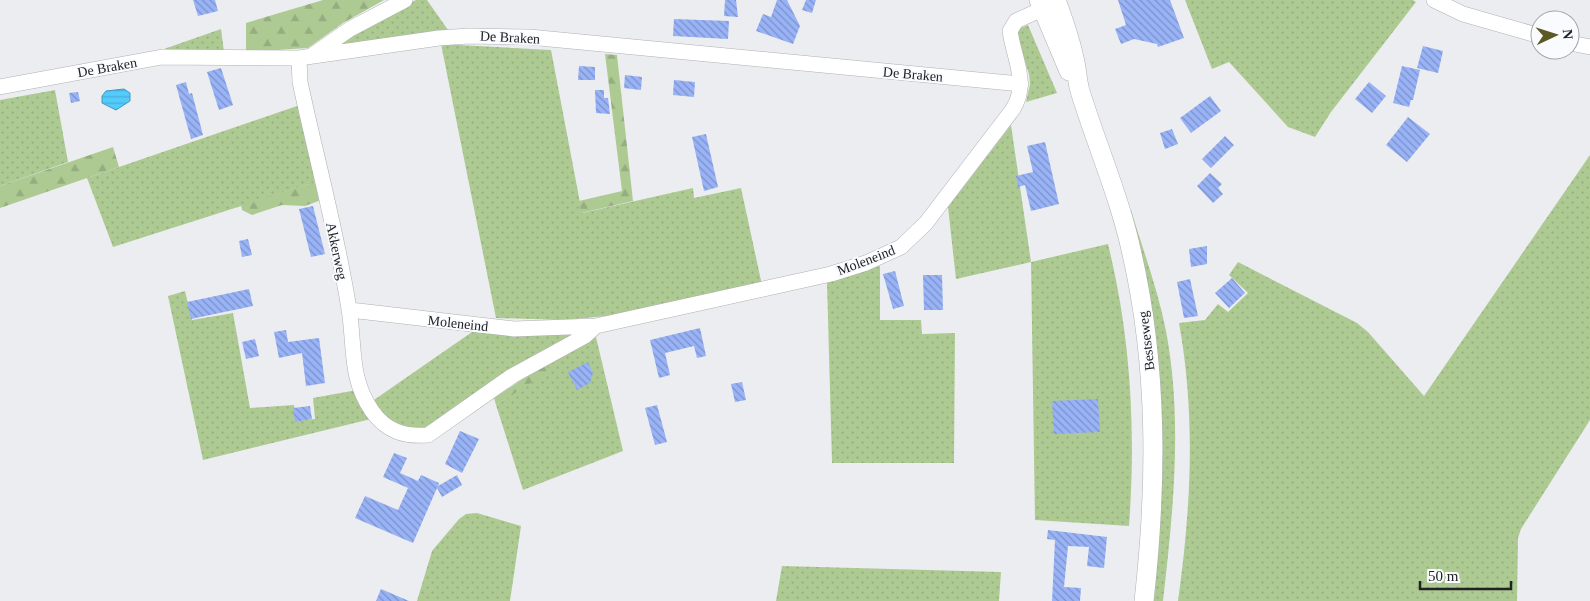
<svg xmlns="http://www.w3.org/2000/svg" width="1590" height="601" font-family="Georgia,serif">
<style>
.green{fill:url(#green-dots)}
.forest{fill:url(#forest-firs)}
.water{fill:url(#water-rules);stroke:#4498bc}
.building{fill:url(#building-back-hatch)}
.lines{fill:none;stroke-linecap:round;stroke-linejoin:round}
.minor-casing{stroke:#afb0b4;stroke-width:16}
.major-casing{stroke:#afb0b4;stroke-width:20}
.minor{stroke:#fff;stroke-width:15}
.major{stroke:#fff;stroke-width:19}
.labels{text-anchor:middle;stroke-width:4;stroke-linejoin:round;paint-order:stroke}
.street-label{font-size:14px;fill:#222224;stroke:#f9fbfe}
</style>
<defs>
<pattern id="green-dots" width="8" height="8" patternUnits="userSpaceOnUse" patternTransform="scale(1.25)"><rect width="8" height="8" fill="#aeca93"/><path d="M2 2h.1M6 6h.1" fill="none" stroke="#95ad7f" stroke-width="1.8" stroke-linecap="round"/></pattern>
<pattern id="forest-firs" width="22" height="20" patternUnits="userSpaceOnUse" patternTransform="scale(1.25)"><rect width="22" height="20" fill="#aeca93"/><path d="M5 1l3.5 6h-7zM16 11l3.5 6h-7z" fill="#95ad7f"/></pattern>
<pattern id="water-rules" width="6" height="5" patternUnits="userSpaceOnUse" patternTransform="scale(1.25)"><rect width="6" height="5" fill="#53cbfd"/><path d="M0 2.5h6" fill="none" stroke="#48aed9"/></pattern>
<pattern id="building-back-hatch" width="6" height="6" patternUnits="userSpaceOnUse" patternTransform="scale(1.25)"><rect width="6" height="6" fill="#99b3f7"/><path d="M-1 5l2 2M0 0l6 6M5-1l2 2" fill="none" stroke="#7c91c8"/></pattern>
</defs>
<rect width="100%" height="100%" fill="#ecedf1"/>
<path class="green" d="M416 0H427L448 30 335 49 351 34Z
M1185 0H1413L1416 2 1331 112 1315 137 1288 127 1229 62 1212 69Z
M1028 25 1057 93 1026 102 1030 84 1029 74 1016 35 1018 29Z
M221 29 224 52 162 51 164 49Z
M441 44 551 50 582 213 693 188 694 198 741 188 762 285 617 315 563 320 496 318Z
M55 90 68 162 0 186V100Z
M300 105 316 182 113 247 87 178Z
M1011 125 1031 262 1108 244C1131 337 1136 431 1129 526L1035 520 1031 262 956 279 948 207Z
M1590 155V420L1521 529 1518 538 1517 601H1178C1191 508 1196 416 1179 323L1205 320 1218 304 1228 312 1248 293 1229 275 1238 262 1357 323 1368 332 1424 396Z
M1131 210C1143 250 1158 290 1166 331 1183 420 1173 513 1163 601H1150L1159 512 1125 212Z
M880 266V320H921L922 334 955 333 954 463H832L827 282Z
M185 291 192 320 233 313 250 408 294 405 296 421 315 419 313 398 357 390 371 419 203 460 168 296Z
M472 332 502 334 576 333 429 427C402 435 389 420 371 402Z
M596 337 623 451 523 490 496 405 512 394 547 363Z
M477 513 521 526 510 601H417L432 551 459 519 466 514Z
M782 566 1001 572 999 601H776Z"/>
<path class="forest" d="M323 0H384L343 23 308 48 246 52V23Z
M605 54 617 55 633 201 581 213 579 201 622 191Z
M113 147 119 167 0 208V186Z
M316 182 321 200 305 206 282 205 252 215 242 210 241 205Z
M547 363 548 372 496 405 494 398Z"/>
<path class="water" d="M124 89 130 93V101L116 110 102 103V96L106 91Z"/>
<path class="building" d="M193 0H215L218 11 198 16Z
M725 0H736L738 17 724 16Z
M777 0H787L800 26 793 44 756 31 763 14 771 17Z
M806 0H816L812 13 802 10Z
M1118 0H1170L1184 38 1158 47 1157 44 1134 39 1121 44 1115 29 1126 25Z
M674 19 729 21 728 39 673 36Z
M1423 46 1443 51 1438 73 1417 68Z
M579 66 595 67V80H578Z
M1402 66 1420 70 1413 100H1411L1409 107 1393 103Z
M221 68 233 105 219 110 207 72Z
M625 75 642 77 641 90 624 88Z
M674 80 695 82 694 97 673 95Z
M186 82 189 94 192 93 203 135 191 139 176 85Z
M1369 82 1386 96 1372 113 1355 99Z
M595 90H604V98H608L610 114 596 113Z
M78 92 80 101 71 103 69 93Z
M1210 96 1221 111 1191 133 1180 118Z
M1408 117 1430 134 1407 162 1386 145Z
M1172 129 1178 144 1165 149 1160 133Z
M706 134 718 187 704 191 692 137Z
M1225 136 1234 145 1211 168 1202 159Z
M1045 142 1059 204 1031 211 1025 185 1018 187 1016 176 1033 172 1027 146Z
M1210 173 1222 184 1218 188 1223 194 1213 203 1197 186Z
M313 206 325 254 311 257 299 209Z
M248 239 252 255 242 257 239 241Z
M1207 246V264L1191 267 1189 249Z
M895 271 904 306 893 309 883 274Z
M923 275H942L943 310H924Z
M1232 278 1245 293 1229 308 1215 293Z
M1190 279 1198 316 1184 318 1177 282Z
M249 289 253 306 191 319 187 302Z
M700 328 706 356 697 358 694 346 665 353 670 375 659 378 650 340Z
M286 330 288 342 319 338 325 383 306 386 302 353 279 358 274 332Z
M255 339 259 356 246 359 242 342Z
M588 362 593 373 590 383 577 390 568 372Z
M742 382 746 400 735 402 731 384Z
M1098 399 1100 432 1054 434 1052 401Z
M657 405 667 442 655 445 645 408Z
M310 406 312 419 295 422 293 408Z
M460 431 479 439 462 473 445 464Z
M394 453 407 458 400 473 418 481 421 475 439 483 438 486 457 475 462 485 442 497 437 488 413 543 355 518 365 496 398 510 408 488 383 477Z
M1048 530 1107 537 1104 568 1087 566 1089 547 1068 546 1064 587 1081 588 1080 601H1052L1055 540 1047 539Z
M381 589 409 601H376Z"/>
<g class="lines">
<defs>
<path id="minor" d="M1434 0 1463 14 1540 36
M1570 43 1590 47
M314 54 350 29 405 0
M299 58 300 82C316 157 337 233 349 309 355 345 349 378 372 411 386 431 404 437 428 435L512 376 585 336 596 326
M0 87 162 57 299 58 439 38 469 36 529 37 1021 84
M350 310 514 329 596 326 831 274 866 263 901 247 926 223 1013 109C1029 83 1014 59 1010 31L1016 21 1051 5"/>
<path id="major" d="M1039 0 1069 71
M1056 0C1063 19 1070 38 1074 58 1077 69 1077 81 1080 91 1097 146 1120 198 1132 254 1158 368 1157 485 1144 601"/>
</defs>
<use href="#minor" class="minor-casing"/>
<use href="#major" class="major-casing"/>
<use href="#minor" class="minor"/>
<use href="#major" class="major"/>
</g>
<g class="labels">
<g class="street-label">
<text transform="translate(510 37) rotate(3)" y="5">De Braken</text>
<text transform="translate(107 67) rotate(-10)" y="5">De Braken</text>
<text transform="translate(913 74) rotate(5)" y="5">De Braken</text>
<text transform="translate(337 251) rotate(78)" y="5">Akkerweg</text>
<text transform="translate(866 260) rotate(-21)" y="5">Moleneind</text>
<text transform="translate(458 323) rotate(6)" y="5">Moleneind</text>
<text transform="translate(1146 341) rotate(-97)" y="5">Bestseweg</text>
</g>
</g>
<g transform="translate(1555 35) rotate(86)"><circle r="24" fill="#f9fbfe" stroke="#a3a4a7"/>
<path d="M0-4L9 19L0 12L-9 19Z" fill="#5c5926"/>
<text y="-8" font-size="14" font-weight="bold" text-anchor="middle" fill="#222224">N</text>
</g>
<path d="M1420 581v8h91v-8" fill="none" stroke="#222224" stroke-width="2.5"/>
<text x="1428" y="581" font-size="15" fill="#222224" stroke="#f9fbfe" stroke-width="4" paint-order="stroke">50 m</text>
</svg>
